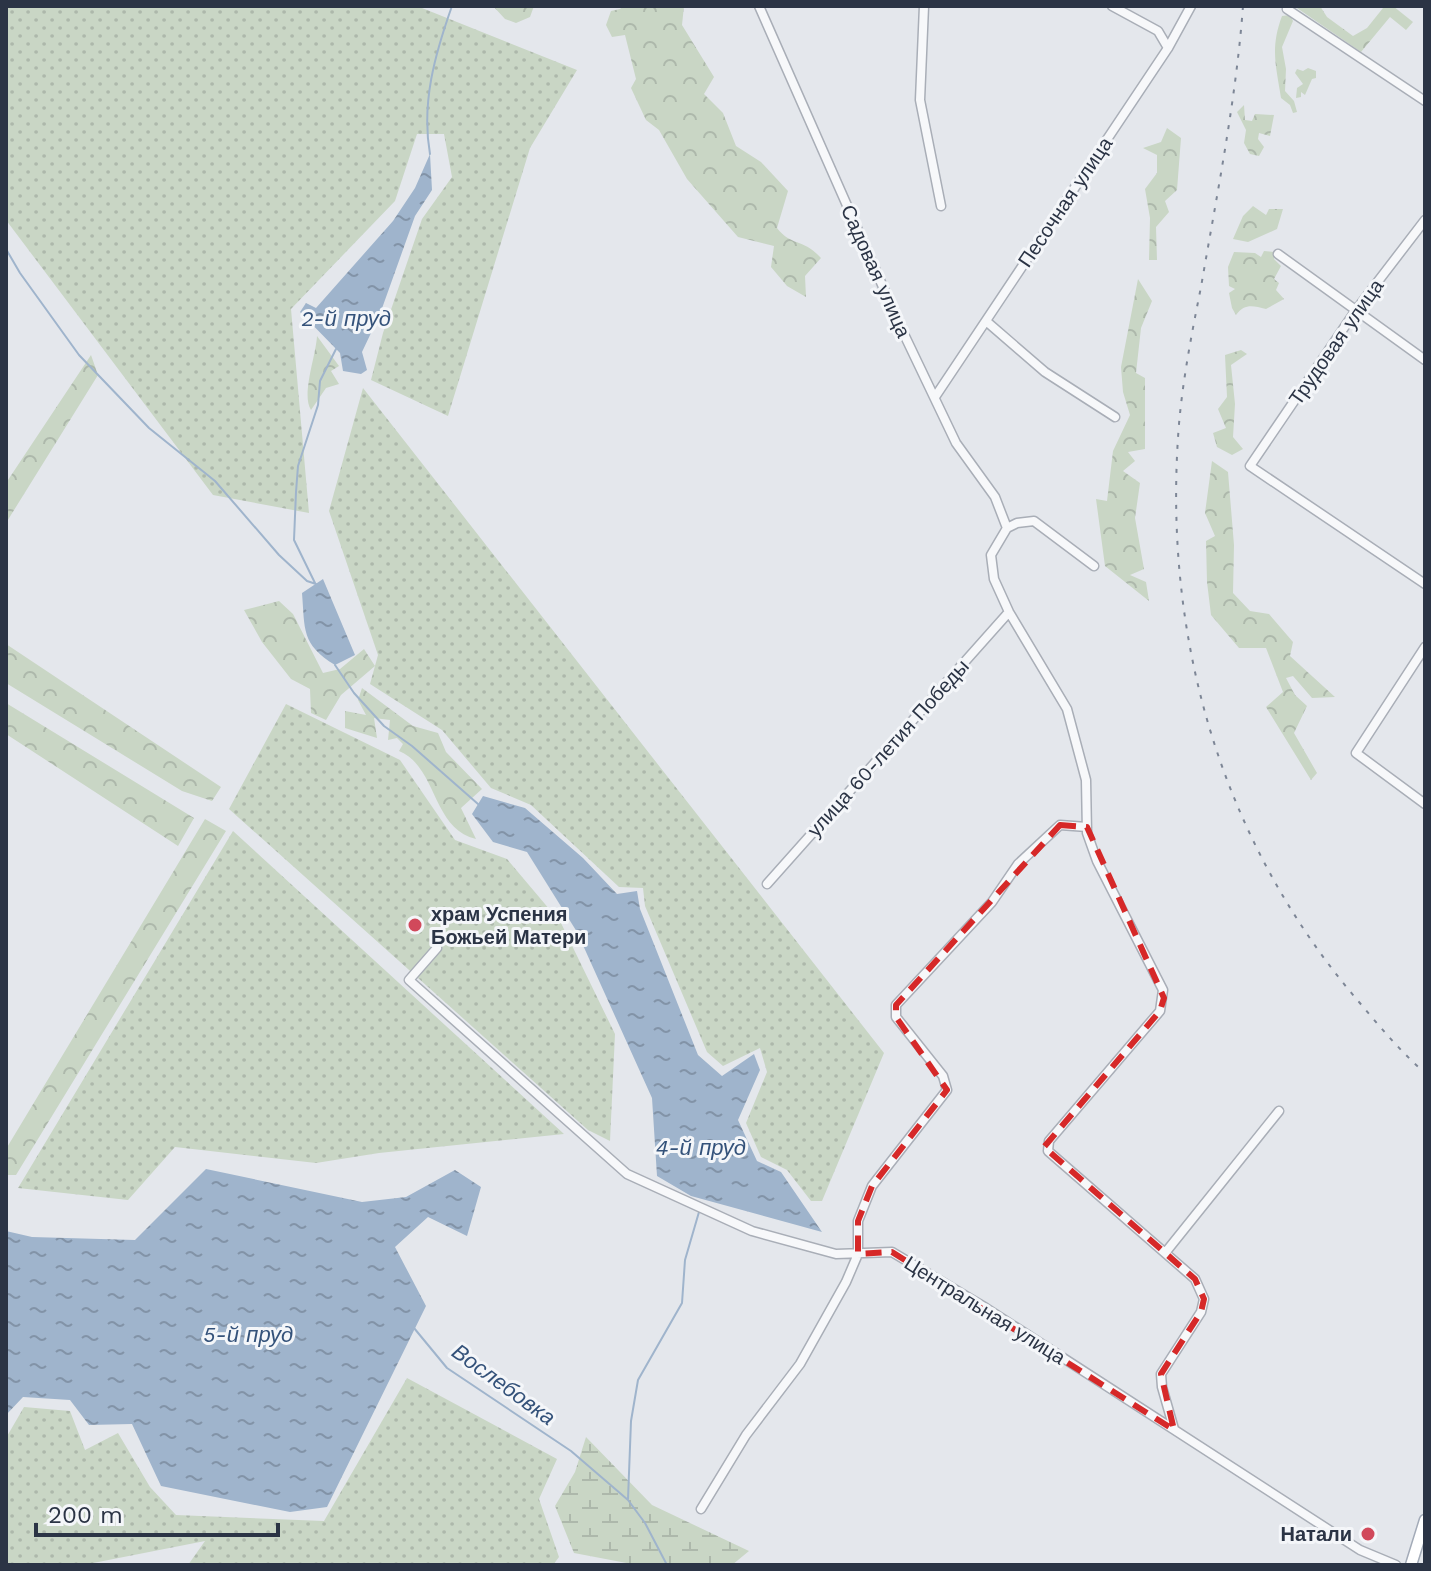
<svg xmlns="http://www.w3.org/2000/svg" width="1431" height="1571" font-family="'Work Sans',sans-serif">
<style>
.grass{fill:url(#grass-dots)}
.forest{fill:url(#forest-crowns)}
.wetland{fill:url(#wetland-marsh)}
.water{fill:url(#water-ripples)}
.lines{fill:none;stroke-linecap:round;stroke-linejoin:round}
.stream{stroke:#9fb4cc;stroke-width:2}
.minor-casing{stroke:#a9aeb7;stroke-width:11}
.major-casing{stroke:#a3abb8;stroke-width:13}
.minor{stroke:#f7f8fa;stroke-width:8}
.major{stroke:#fff;stroke-width:10}
.rail{stroke:#7d8696;stroke-width:2;stroke-dasharray:4 8;stroke-linecap:butt}
.marked{fill:none;stroke:#d62828;stroke-width:6;stroke-dasharray:16 10;stroke-linejoin:round}
.poi-dot{fill:#d1495b;stroke:#f4f6f9;stroke-width:3}
.labels{text-anchor:middle;stroke-width:6;stroke-linejoin:round;paint-order:stroke}
.street-label{font-size:20px;fill:#2b3445;stroke:#f4f6f9}
.poi-label{font-size:20px;font-weight:bold;fill:#2b3445;stroke:#f4f6f9;text-anchor:start}
.water-label{font-size:22px;font-style:italic;fill:#34527a;stroke:#f4f6f9}
</style>
<defs>
<pattern id="grass-dots" width="8" height="8" patternUnits="userSpaceOnUse" patternTransform="scale(2)"><rect width="8" height="8" fill="#c9d6c5"/><path d="M2 2h.1M6 6h.1" fill="none" stroke="#adb8ab" stroke-width="1.8" stroke-linecap="round"/></pattern>
<pattern id="forest-crowns" width="20" height="18" patternUnits="userSpaceOnUse" patternTransform="scale(2)"><rect width="20" height="18" fill="#c9d6c5"/><path d="M2 6a3 3 0 1 1 6 0M12 15a3 3 0 1 1 6 0" fill="none" stroke="#adb8ab"/></pattern>
<pattern id="wetland-marsh" width="20" height="14" patternUnits="userSpaceOnUse" patternTransform="scale(2)"><rect width="20" height="14" fill="#c9d6c5"/><path d="M1 5h8M5 5V1M11 12h8M15 12V8" fill="none" stroke="#adb8ab"/></pattern>
<pattern id="water-ripples" width="26" height="14" patternUnits="userSpaceOnUse" patternTransform="scale(2)"><rect width="26" height="14" fill="#9fb4cc"/><path d="M2 4q2-2 4 0t4 0M15 11q2-2 4 0t4 0" fill="none" stroke="#8293a7"/></pattern>
</defs>
<rect width="100%" height="100%" fill="#e4e7ec"/>
<path class="grass" d="M6 6H417L577 70 530 148 448 416 371 380 383 333 422 219 452 177 444 134H417L395 201 291 309 309 513 213 495 6 220Z
M363 388 884 1053 822 1201H811L787 1170 761 1157 746 1123 767 1072 760 1048 723 1066 707 1052 645 906 643 888 619 887 531 805 491 788 442 730 370 684 378 655 329 511Z
M286 704 400 760 455 840 507 859 561 923 615 1034 610 1141 588 1130 229 809Z
M233 831 564 1134 379 1153 316 1163 175 1147 128 1200 18 1188Z
M407 1378 557 1459 539 1499 559 1557 553 1565H188L205 1541 83 1565H6V1438L24 1407 70 1411 85 1450 118 1433 150 1487 176 1515 324 1521Z"/>
<path class="forest" d="M493 6H534L530 17 516 23 505 19Z
M623 6H684L682 25 714 77 704 94 723 113 736 146 761 162 788 191 777 228C792 247 803 238 821 258L805 276 806 297 787 286 771 267 774 246 738 237 687 179 659 130 646 120 631 88 636 79 625 35 612 37 606 25 611 11 620 9Z
M1294 6H1320L1327 17 1353 36 1367 28 1383 8 1393 6 1413 22 1406 30 1390 17 1361 52Z
M1290 15 1293 21 1282 47 1286 69 1285 91 1294 101 1297 112 1293 113 1290 105 1281 98C1276 66 1270 48 1282 16Z
M1308 68 1316 71V78L1312 79 1305 95 1301 92V97L1296 98 1297 88 1303 84 1295 73 1297 69 1303 71Z
M1244 105 1245 120 1252 121 1255 114 1274 115 1270 136 1259 133 1258 139 1264 147 1259 156 1250 154 1244 143 1246 130 1237 112Z
M1167 128 1181 138 1177 190 1165 201 1169 212 1156 227 1157 260H1149L1150 218 1145 189 1157 173V155L1143 148 1161 142Z
M1253 206 1266 215 1269 209H1283L1277 229 1248 242 1233 239 1243 216Z
M1264 251 1274 252V259L1281 266 1274 279 1279 283 1276 290 1284 299 1266 309C1253 306 1245 303 1236 315L1232 308 1229 293 1235 289 1229 286 1228 267 1234 252 1255 253 1261 257Z
M1138 279 1152 301 1141 328 1136 373 1145 378V449L1128 452 1135 461 1123 471 1140 483 1135 518 1144 569 1130 575 1146 582 1149 601 1105 566 1096 499 1107 501 1113 451 1130 415 1123 392 1121 367Z
M317 336 339 366 331 371 339 384 326 388 311 410C301 395 316 356 317 336Z
M1241 350 1247 354 1231 365 1235 404 1233 437 1243 449 1232 455 1217 447 1213 433 1226 428 1218 409 1227 397 1225 355Z
M91 355 98 375 6 523V483Z
M1212 461 1228 472 1234 545 1233 593 1250 611 1269 614 1293 642 1290 656 1335 697 1312 698 1293 676 1286 678 1295 695 1307 706 1294 733 1317 773 1311 780 1266 707 1283 692 1266 648H1239L1211 615 1207 582 1206 541 1215 536 1205 513Z
M279 601 293 614 323 673 340 669 364 649 375 666 341 695 326 720 311 713 310 689 291 679 262 642 244 610Z
M6 644 221 787 212 801 182 791 6 683Z
M362 688 413 726 438 733 446 752 482 789 461 808 476 839C432 829 437 766 399 751L403 744 397 738 388 740 390 720 374 718 377 738 345 728V711L366 715 358 700Z
M6 703 194 818 178 846 6 734Z
M205 819 226 831 16 1175H6V1149Z"/>
<path class="wetland" d="M586 1437 652 1505 749 1551 732 1565H637L574 1553 555 1506 575 1472Z"/>
<path class="water" d="M430 154 432 190 415 216 380 314 362 352 367 370 361 374 343 371 340 353 300 312 306 303 316 308 393 221 415 188Z
M323 579 355 655 335 665C301 644 305 630 302 593Z
M483 796 525 808 583 858 617 894 637 891 640 909 698 1055 722 1076 754 1054 760 1070 738 1120 757 1161 781 1172 822 1232 691 1196 657 1176 652 1098 577 932 527 852 493 842 472 814Z
M206 1169 362 1202 406 1197 455 1170 481 1187 467 1236 428 1217 395 1247 426 1306 327 1507 290 1512 161 1486 132 1424 89 1425 70 1400 23 1397 6 1415V1231L32 1237 135 1240Z"/>
<g class="lines">
<path class="stream" d="M430 154C421 103 435 54 452 6
M6 249 20 273 79 355 149 428 215 481 279 555 307 581 316 584
M315 583 294 540 296 492 298 466 318 405 320 381 336 349
M335 665 354 693 384 726 412 746 478 804
M414 1328 447 1368 571 1451 628 1500 645 1523 667 1565
M628 1499 631 1421 638 1380 682 1303 685 1260 699 1212"/>
<defs>
<path id="minor" d="M759 6 902 330 956 443 995 497 1007 528
M924 6 920 100 941 206
M1112 6 1158 31 1168 48
M1287 9 1425 101
M1425 220 1356 310 1250 466 1425 584
M1278 254 1425 360
M986 321 1045 372 1115 417
M935 397 1168 48 1191 6
M1094 566 1034 521 1017 523 1007 528 991 555 994 579 1009 612 1067 709 1086 780 1087 833 1097 861 1163 990 1160 1011 1049 1141 1048 1151 1195 1279 1204 1299 1201 1312 1161 1374 1162 1387 1174 1429
M1425 647 1356 753 1425 804
M767 884 1009 612
M437 948 409 980 627 1174 752 1231 836 1254 892 1252 986 1308 1360 1550 1396 1565
M1165 1253 1279 1111
M701 1509 746 1435 800 1364 846 1282 858 1254V1221L872 1186 947 1090 943 1076 896 1017V1005L992 902 1018 864 1060 825 1087 827"/>
<path id="major" d="M1411 1565 1425 1520"/>
</defs>
<use href="#minor" class="minor-casing"/>
<use href="#major" class="major-casing"/>
<use href="#minor" class="minor"/>
<use href="#major" class="major"/>
<path class="rail" d="M1243 6C1236 100 1217 194 1201 287 1192 332 1183 378 1179 424 1162 635 1220 840 1359 1002 1380 1027 1401 1052 1425 1073"/>
</g>
<path class="marked" d="M1060 825 1087 827 1164 998 1160 1011 1044 1147 1195 1279 1204 1299 1201 1312 1161 1374 1174 1430 892 1252 858 1254V1221L872 1186 947 1090 896 1017V1005Z"/>
<g class="poi-dot">
<circle cx="415" cy="925" r="8"/>
<circle cx="1368" cy="1534" r="8"/>
</g>
<g class="labels">
<g class="street-label">
<text transform="translate(1065 202) rotate(-56)" y="7">Песочная улица</text>
<text transform="translate(876 271) rotate(66)" y="7">Садовая улица</text>
<text transform="translate(1336 342) rotate(-55)" y="7">Трудовая улица</text>
<text transform="translate(888 748) rotate(-48)" y="7">улица 60-летия Победы</text>
<text transform="translate(985 1310) rotate(32)" y="7">Центральная улица</text>
</g>
<g class="poi-label">
<text x="431" y="921">храм Успения<tspan x="431" dy="23">Божьей Матери</tspan></text>
<text x="1352" y="1541" text-anchor="end">Натали</text>
</g>
<g class="water-label">
<text x="346" y="326">2-й пруд</text>
<text x="701" y="1155">4-й пруд</text>
<text x="248" y="1342">5-й пруд</text>
<text transform="translate(504 1384) rotate(36)" y="8">Вослебовка</text>
</g>
</g>
<rect width="1431" height="1571" fill="none" stroke="#2b3445" stroke-width="16"/>
<path d="M36 1523v12h242v-12" fill="none" stroke="#2b3445" stroke-width="4"/>
<text x="48" y="1523" font-size="24" fill="#2b3445" stroke="#f4f6f9" stroke-width="6" paint-order="stroke">200 m</text>
</svg>
